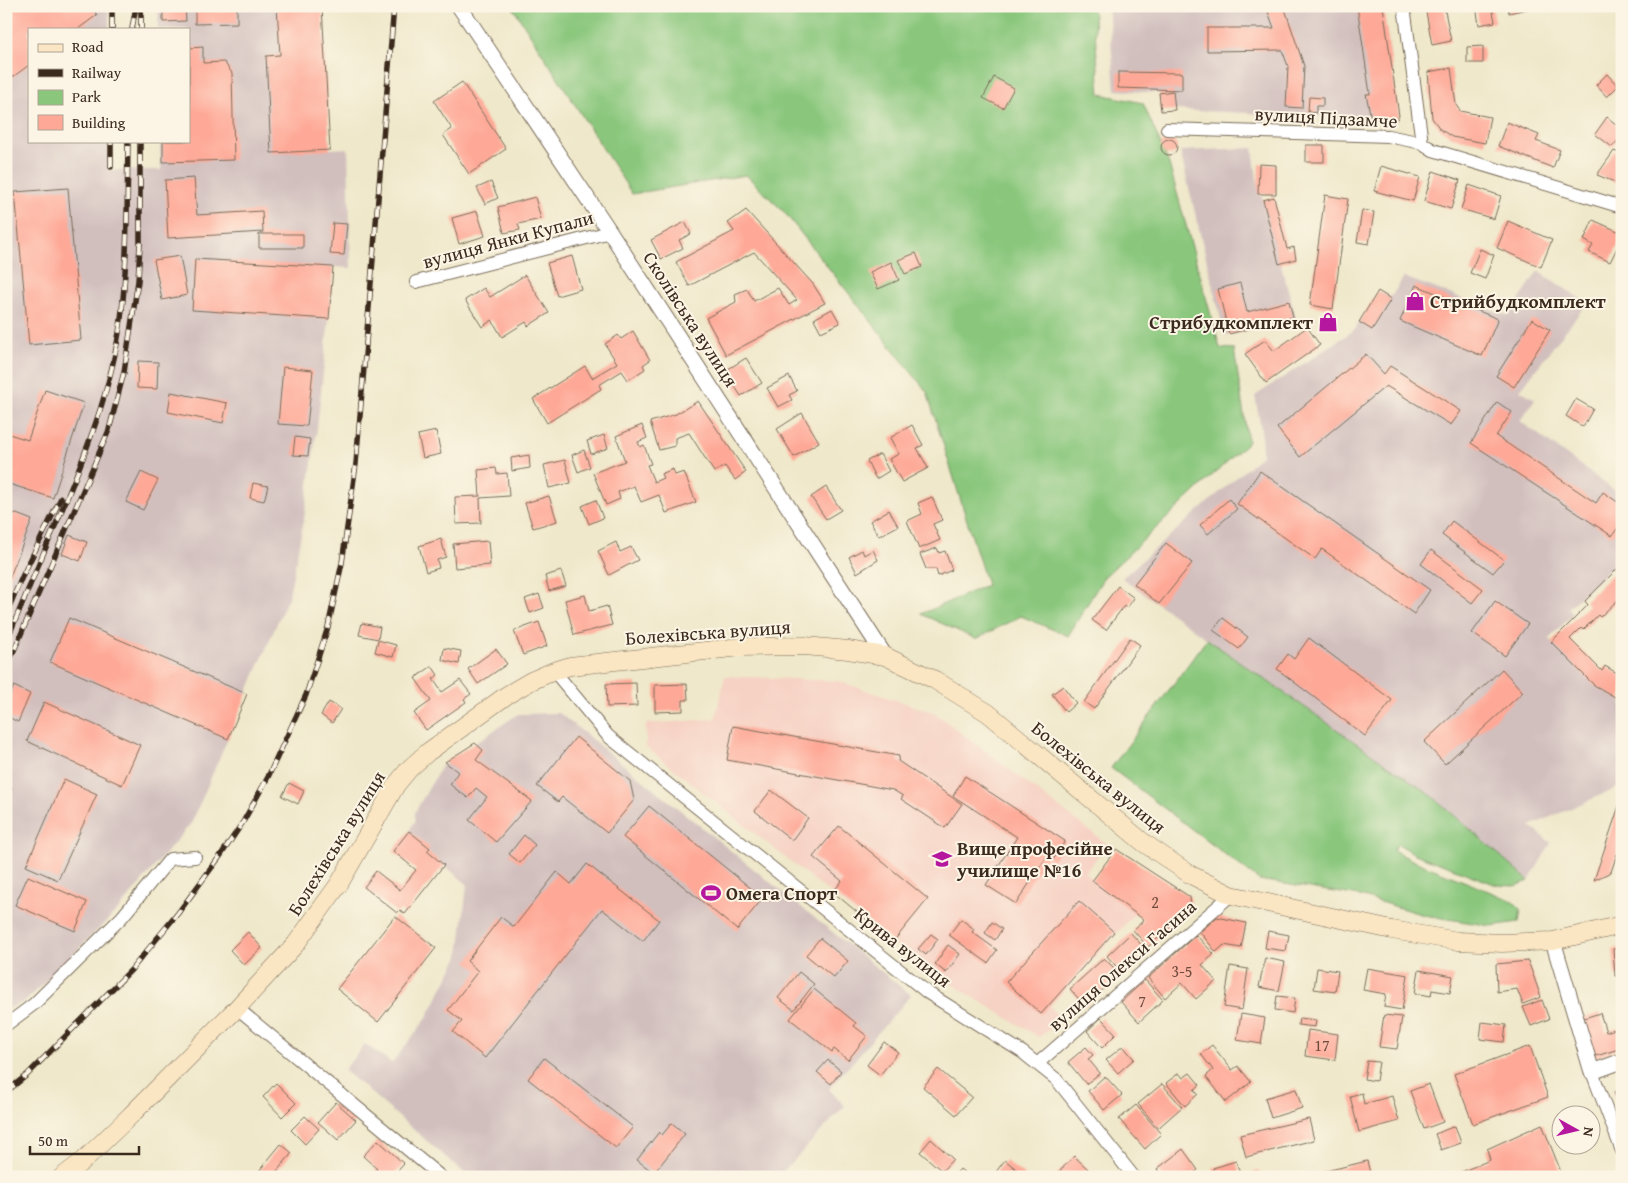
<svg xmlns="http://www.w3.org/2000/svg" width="1628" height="1183" font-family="'Gentium Book Plus',serif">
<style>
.built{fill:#f6d2c4}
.industrial{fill:#d1bfbe}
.green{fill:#8ac77d;stroke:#62784e}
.building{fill:#fea997}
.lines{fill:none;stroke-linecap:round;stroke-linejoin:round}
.minor-casing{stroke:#7a6c5a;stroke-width:14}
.tertiary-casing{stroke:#7a6c5a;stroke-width:17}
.secondary-casing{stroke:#7a6c5a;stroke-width:19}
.minor{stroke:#fff;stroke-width:12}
.tertiary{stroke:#fff;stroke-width:15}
.secondary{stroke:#fbe6c3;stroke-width:18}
.rail-casing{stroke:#3b2a1e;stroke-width:5.5}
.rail{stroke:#fcf5e5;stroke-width:4;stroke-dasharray:11;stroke-linecap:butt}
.labels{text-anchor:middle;stroke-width:4;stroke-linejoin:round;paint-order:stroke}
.number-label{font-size:16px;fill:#6c4a3c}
.street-label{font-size:19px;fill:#3b2a1e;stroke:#fcf5e5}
.poi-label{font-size:19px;font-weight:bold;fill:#3b2a1e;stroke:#fcf5e5;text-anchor:start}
</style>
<rect width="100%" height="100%" fill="#fcf5e5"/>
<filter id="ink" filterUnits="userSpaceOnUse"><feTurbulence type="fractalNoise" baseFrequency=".02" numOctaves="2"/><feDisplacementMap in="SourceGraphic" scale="10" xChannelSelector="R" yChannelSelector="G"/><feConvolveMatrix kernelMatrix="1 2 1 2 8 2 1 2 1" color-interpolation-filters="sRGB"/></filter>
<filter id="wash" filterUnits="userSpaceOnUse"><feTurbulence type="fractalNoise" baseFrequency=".0096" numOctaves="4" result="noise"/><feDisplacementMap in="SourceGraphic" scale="20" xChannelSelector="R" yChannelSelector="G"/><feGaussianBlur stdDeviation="1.12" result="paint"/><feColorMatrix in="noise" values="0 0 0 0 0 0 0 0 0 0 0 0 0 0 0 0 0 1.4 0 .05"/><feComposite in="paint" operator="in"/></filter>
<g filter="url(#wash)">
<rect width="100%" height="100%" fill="#efe8ca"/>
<path class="built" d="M725 676 838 681 935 713 1107 844 1085 873 1136 912 1050 1006 1062 1021 1039 1037 922 966 646 747V724L715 719Z"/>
<path class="industrial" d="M6 6H109V29H29V141H108V170H161L160 141H189V29H158V6H322L330 149 348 148 351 268 333 267 329 319 317 428 304 519 289 595 192 822 119 909 26 1001 6 1010Z
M1108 6H1383L1399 116 1395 122 1371 118 1175 110 1161 111 1159 93 1115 90Z
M1253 148 1257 179 1296 318 1225 336 1180 151Z
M1538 271 1587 303 1520 390 1535 399 1520 421 1622 496V558L1568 608 1573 614 1549 639 1594 685 1622 701V786L1530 826 1551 843 1529 881 1432 796 1207 639 1122 578 1262 455 1261 429 1255 396 1353 331 1380 291 1391 297 1404 277 1509 316Z
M559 713 911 995 829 1089 845 1106 780 1175 782 1177H685L677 1172 673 1177H469L344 1070 365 1044 392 1063 426 1019 459 956 467 884 427 851 429 847 409 831 415 821V812L441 767 518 714Z"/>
<path class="green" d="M512 6H1093L1100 94 1143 103 1169 164 1220 348 1234 349 1248 442 1104 577 1068 636 1021 616 976 639 921 614 987 585 927 392 785 213 746 175 632 194Z
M1207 639 1432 796 1529 881 1515 886 1497 885 1415 854 1398 844 1393 850 1414 861 1513 901 1521 909 1519 922 1491 926 1424 915 1360 896 1259 880 1111 768Z"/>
<g id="blocks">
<path class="building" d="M6 6H91L97 15 78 29H29V65L6 82Z
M163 6H185L186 21 163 22Z
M195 6H237V23L195 24Z
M277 6H322L330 150 271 153 266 56 280 55Z
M1266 6H1284L1304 66 1302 108 1286 107 1288 66 1282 50 1207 51V28H1274Z
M1357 6H1383L1399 116 1395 122 1371 118 1366 94H1370Z
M1425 6H1444L1451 41 1432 45Z
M1476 6H1492L1495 22 1479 25Z
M1508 6H1526L1527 9 1509 13Z
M1483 46V63H1467V47Z
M203 47V63L224 62 232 73 234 160 163 162V141H189V48Z
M1451 68 1456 105 1460 111 1490 117 1485 143 1452 137 1440 129 1432 118 1428 72Z
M1118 72 1182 73V90L1118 88Z
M1607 74 1618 86 1607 97 1596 85Z
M994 77 1014 88 1003 108 983 98Z
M462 82 506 149 469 174 443 135 452 129 434 101Z
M1173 91 1175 110 1161 111 1159 93Z
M1309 97 1323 98V106H1316V113L1308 112Z
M1607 117 1622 129V136L1612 147 1595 134Z
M1507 122 1539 135 1536 141 1560 150 1553 168 1498 146Z
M1161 147a8 8 0 1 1 16 0a8 8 0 1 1-16 0Z
M1306 145H1324V162H1306Z
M1614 151 1622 154V185L1597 175Z
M1259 164 1276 165V194H1258Z
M1381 166 1420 177 1413 201 1374 191Z
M1433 171 1460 180 1451 209 1424 201Z
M194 178 197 215 262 211 263 232 168 238 165 180Z
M491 182 498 198 485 204 477 188Z
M1469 185 1501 196 1494 219 1461 209Z
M68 188 81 340 29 345 15 192Z
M1325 195 1348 199 1333 309 1310 305Z
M535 197 541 219 518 224 520 230 504 233 498 207Z
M1274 197 1287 249 1294 247 1296 259 1279 264 1263 200Z
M746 210 813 284 825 303 726 355 706 318 736 302 735 294 747 289 754 301 778 288 789 305 797 300 754 252 689 286 676 262 734 231 728 223Z
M1362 210 1374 212 1369 244 1357 242Z
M477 211 485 236 459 244 452 218Z
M1593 220 1622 233V238L1610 262 1589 252 1593 245 1584 240Z
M1508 221 1552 240 1541 267 1497 248Z
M685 222 691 234 679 240 683 248 661 259 651 240Z
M333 223 347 224 344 255 330 254Z
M259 234H303V248H259Z
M1480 249 1494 255 1485 279 1470 273Z
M916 253 922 267 905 274 898 260Z
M180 256 187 295 162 300 154 260Z
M572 256 581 289 557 296 547 263Z
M195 259 333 267 329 319 192 310Z
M891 262 899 280 878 289 870 272Z
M525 275 549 313 528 326 526 322 502 337 492 320 482 327 465 300 484 288 490 297Z
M1240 283 1247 312 1289 301 1293 317 1229 334 1218 289Z
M1416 285 1498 319 1482 356 1400 321Z
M1378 291 1391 299 1372 330 1359 322Z
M832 309 840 323 821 332 814 319Z
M1532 319 1550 330 1514 387 1496 376Z
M1307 327 1320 345 1266 383 1245 354 1265 340 1274 351Z
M633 331 650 360 643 365 645 369 628 380 622 371 599 385 601 389 547 423 533 399 585 366 592 378 617 363 605 344 618 335 621 339Z
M1366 354 1384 374 1390 366 1461 411 1451 425 1386 386 1300 457 1277 428Z
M746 358 762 383 741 396 725 371Z
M138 361 158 362 157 389 137 388Z
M283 367 313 370 307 426 278 424Z
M789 376 797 391 789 395 792 400 778 407 767 388Z
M45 390 84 403 53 498 6 483V433L28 440Z
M171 392 227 403 223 423 168 412Z
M1576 399 1593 409 1583 427 1566 416Z
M698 401 746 472 735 480 725 466 714 472 689 433 675 438V446L659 450 650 422 676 414Z
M1497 402 1512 412 1496 436 1596 503 1603 492 1622 505V522L1612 536 1471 443Z
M802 413 819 442 794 457 777 429Z
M642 425 647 438 638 442 640 447 644 445 651 464 647 465 654 482 663 478 661 474 673 469 675 475 684 472 696 502 666 513 659 495 641 502 634 486 618 492 620 499 606 505 593 473 625 461 616 436Z
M912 425 923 445 917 448 928 468 902 482 889 459 899 454 890 438Z
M436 431 441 454 423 458 418 435Z
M604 435 608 448 591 454 587 441Z
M295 437 310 439 308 456 293 455Z
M584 450 590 467 578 472 572 455Z
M880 454 889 471 876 479 867 461Z
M529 455 530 468 512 471 511 458Z
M565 460 571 483 549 488 544 465Z
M496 468 497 474 507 473 509 496 480 498 481 523 456 524 455 497 480 496 478 470Z
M1260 471 1430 590 1414 614 1322 549 1315 559 1237 504Z
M141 472 158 480 143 510 126 502Z
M253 483 268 486 264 501 250 498Z
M826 487 841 510 826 519 811 497Z
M549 496 557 521 533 528 525 503Z
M932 497 942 520 933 524 940 540 919 549 907 521 922 514 918 503Z
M1229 499 1237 509 1208 534 1200 525Z
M596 500 603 518 589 524 582 506Z
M889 510 898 526 879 536 870 521Z
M14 513 32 520 6 587V527L8 528Z
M1452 521 1504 560 1493 573 1442 535Z
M69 535 87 542 80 561 62 554Z
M441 539 446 557 437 560 439 568 426 572 419 546Z
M488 541 490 565 455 568 453 544Z
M616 542 620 552 631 547 638 560 609 575 598 551Z
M1166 543 1192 563 1159 604 1134 584Z
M937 548 939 553 945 551 952 570 938 576 936 569H926L920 554Z
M862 550 864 555 873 550 878 560 857 573 849 557Z
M1431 550 1483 589 1472 603 1421 564Z
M1622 564V596L1600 617 1598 615 1583 630 1581 628 1570 639 1602 671 1605 666 1622 676V701L1594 685 1551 642 1588 605 1585 601Z
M561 571 566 586 549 591 545 576Z
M1118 586 1134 598 1127 608 1124 606 1106 630 1092 620Z
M539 594 544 608 530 613 525 599Z
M585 595 589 611 607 606 612 625 574 635 565 600Z
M1495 601 1528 624 1505 656 1472 633Z
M69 618 247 694 228 739 50 662Z
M1223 618 1248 637 1239 649 1213 630Z
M539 622 547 646 523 655 514 631Z
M362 623 380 627 378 639 359 635Z
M1130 638 1140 645 1094 709 1084 702Z
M1309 638 1392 700 1365 736 1277 669 1288 654 1294 659Z
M378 640 396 645 393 657 375 652Z
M444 648 461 651 459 664 442 660Z
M496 649 507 664 478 684 468 669Z
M432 666 438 675 433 679 442 692 460 680 471 694 464 699 466 702 426 730 414 713 431 701 415 678Z
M1502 669 1523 692 1445 764 1424 742Z
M636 683 637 706 607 707 606 684Z
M687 684 688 700H683V711L655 712V685Z
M14 686 30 694 18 722 6 716V703Z
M1063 686 1076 703 1066 712 1052 694Z
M44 702 140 745 122 785 27 741Z
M329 702 341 709 332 723 321 715Z
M733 726 899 756 898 761 962 804 945 828 901 799 903 796 893 790 727 760Z
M576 737 630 781 634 800 607 833 562 797 558 802 537 786Z
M475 743 483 750 476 760 532 801 496 842 469 820 487 797 476 788 468 798 453 787 450 784 458 772 445 762Z
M965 776 1065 841 1053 860 1047 856 1016 904 986 885 1017 837 953 796Z
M64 779 97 794 58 880 26 866Z
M289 783 304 791 298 804 282 796Z
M6 785 12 788 6 801Z
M771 790 808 818 792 840 755 811Z
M1622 802V856L1617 854 1611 872 1594 880 1620 803Z
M649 806 763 898 737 930 623 837Z
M839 826 928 899 893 942 833 892 842 881 813 857Z
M409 831 430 848 427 851 444 865 405 914 400 910 397 913 364 887 376 871 400 890 416 870 393 851Z
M524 835 535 845 520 863 509 854Z
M1116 849 1190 897 1191 906 1188 911 1148 947 1133 930 1144 920 1092 881Z
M587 864 659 920 643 941 602 909 485 1058 453 1032 462 1021 448 1010 478 971 467 961 501 917 514 927 557 872 571 884Z
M28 876 87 902 75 931 15 905Z
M1079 901 1114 932 1041 1014 1006 982Z
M395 916 436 948 378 1022 337 989Z
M1217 917 1246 923 1241 948 1224 945 1216 952 1200 932Z
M961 919 974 929 972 932 997 950 988 963 949 935Z
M992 922 1002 929 995 940 985 933Z
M1268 931 1289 935 1286 951 1265 948Z
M248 932 262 948 244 965 230 950Z
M1131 933 1146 950 1122 973 1107 956Z
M931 934 938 939 926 955 918 949Z
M1196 935 1214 954 1202 965 1216 981 1196 999 1182 983 1165 998 1148 978Z
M820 938 848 961 834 978 806 955Z
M948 945 960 954 946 973 935 964Z
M1622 948V976H1615L1613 949Z
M1104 958 1120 974 1085 1006 1070 989Z
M1265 958 1285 962 1279 991 1259 987Z
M1528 961 1541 997 1523 1004 1517 989 1497 992 1496 964Z
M1230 966 1248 969 1242 1010 1224 1007Z
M1317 968 1338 971 1335 992 1314 989Z
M1367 968 1408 975 1402 1010 1384 1007 1386 994 1363 990Z
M1419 970 1453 976 1450 993 1432 990 1431 996 1415 993Z
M799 972 814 984 794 1010 778 998Z
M1145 980 1163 1000 1139 1022 1121 1002Z
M814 989 856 1023 854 1026 867 1036 848 1060 834 1049 832 1052 790 1019Z
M1277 996 1295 998 1293 1013 1275 1010Z
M1542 1000 1549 1019 1531 1026 1523 1007Z
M1600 1013 1606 1032 1621 1027 1622 1048 1593 1057 1581 1019Z
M1241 1014 1265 1018 1261 1044 1237 1040Z
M1384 1015 1402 1017 1397 1049 1379 1047Z
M1101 1018 1116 1034 1102 1048 1087 1031Z
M1299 1018 1316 1020 1315 1027 1298 1025Z
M1482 1022 1506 1025 1504 1042 1480 1039Z
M1308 1030 1338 1034 1335 1060 1305 1056Z
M884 1042 898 1052 880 1075 867 1065Z
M1212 1045 1232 1070 1238 1066 1251 1082 1226 1102 1206 1076 1213 1070 1201 1054Z
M1123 1046 1134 1059 1118 1073 1106 1060Z
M1530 1046 1548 1097 1473 1124 1454 1074Z
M1086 1047 1093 1055 1088 1059 1100 1073 1086 1084 1068 1062Z
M544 1058 633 1127 616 1148 528 1079Z
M828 1060 841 1071 831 1084 817 1072Z
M1367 1061 1379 1062 1376 1081 1364 1079Z
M938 1069 972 1097 956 1115 923 1087Z
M1179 1073 1183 1078 1190 1073 1200 1085 1194 1090 1198 1094 1185 1106 1166 1083Z
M1105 1076 1122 1095 1104 1110 1088 1091Z
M276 1083 296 1103 282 1117 263 1097Z
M1162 1084 1182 1107 1158 1128 1138 1104Z
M1429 1084 1443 1122 1424 1129 1410 1091Z
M1296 1089 1302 1108 1271 1118 1265 1098Z
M1622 1089V1114L1614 1092Z
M1362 1093 1364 1104 1392 1096 1399 1121 1359 1132 1350 1096Z
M336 1102 356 1120 338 1140 318 1122Z
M1136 1105 1161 1134 1145 1149 1119 1119Z
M305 1116 319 1129 305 1144 291 1130Z
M1309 1119 1314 1140 1246 1157 1240 1135Z
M672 1123 685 1134 654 1173 637 1160 659 1132 662 1135Z
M1542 1124 1563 1177H1449L1490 1160 1487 1149Z
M1455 1126 1461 1143 1441 1150 1435 1134Z
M931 1139 953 1159 942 1171 920 1152Z
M378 1140 404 1164 392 1177H373L371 1175 377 1169 363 1156Z
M281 1144 292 1153 272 1177H254Z
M1183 1149 1198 1170 1189 1177H1163L1157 1169Z
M1074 1156 1088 1169 1081 1177H1054Z
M1005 1160 1026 1177H992Z
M1236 1161 1241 1177H1215L1213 1168Z
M1367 1161 1371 1177H1306V1176Z
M960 1169 970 1177H953Z
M1259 1171 1261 1177H1242V1176Z"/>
</g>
</g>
<g filter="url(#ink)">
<use href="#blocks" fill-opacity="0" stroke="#7a6c5a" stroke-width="1"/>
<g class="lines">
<defs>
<path id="minor" d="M1404 6 1422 143
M1167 129 1388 136 1422 143 1433 150 1622 207
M416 282 610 232
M554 671 608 736 928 993 1022 1052 1056 1079 1134 1177
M237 1008 441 1177
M6 1025 34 1004 122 917 170 859 195 857
M1037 1064 1231 895
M1592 1072 1622 1151"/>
<path id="tertiary" d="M459 6 610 232 885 656
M1553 941 1592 1072 1622 1061"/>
<path id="secondary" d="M62 1177 83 1161 131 1115 237 1008 295 945 339 884 396 785 409 769 428 752 507 695 531 681 554 671 570 666 741 647 805 646 848 650 885 656 935 680 988 713 1144 843 1191 875 1231 895 1392 930 1458 941 1502 943 1553 941 1622 925"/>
</defs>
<use href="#minor" class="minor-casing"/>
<use href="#tertiary" class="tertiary-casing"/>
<use href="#secondary" class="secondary-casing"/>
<use href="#minor" class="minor"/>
<use href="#tertiary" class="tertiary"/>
<use href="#secondary" class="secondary"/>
<defs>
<path id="rail" d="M112 29V6
M132 29 136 6
M141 29V9
M111 167V141
M6 614 22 577 61 498
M6 642C24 600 41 558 59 517 86 453 112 388 121 319 128 260 127 200 128 141
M6 669 109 430 124 372 138 281 140 244V141
M6 1092 27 1075 131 970 178 913 221 855 243 822 268 777 306 695 328 627 342 563 356 464 394 6"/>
</defs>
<use href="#rail" class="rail-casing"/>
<use href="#rail" class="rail"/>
</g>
</g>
<defs>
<symbol id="shop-bare" viewBox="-9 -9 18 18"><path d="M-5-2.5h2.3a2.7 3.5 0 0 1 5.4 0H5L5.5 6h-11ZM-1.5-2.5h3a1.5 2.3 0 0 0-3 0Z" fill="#b5179e" stroke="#fcf5e5" stroke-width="2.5" paint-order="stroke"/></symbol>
<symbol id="university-bare" viewBox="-9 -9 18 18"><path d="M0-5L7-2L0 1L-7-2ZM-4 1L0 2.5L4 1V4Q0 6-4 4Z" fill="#b5179e" stroke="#fcf5e5" stroke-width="2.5" paint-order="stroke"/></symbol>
<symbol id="stadium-bare" viewBox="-9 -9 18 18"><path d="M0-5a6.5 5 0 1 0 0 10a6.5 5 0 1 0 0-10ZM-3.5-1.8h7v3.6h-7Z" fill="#b5179e" stroke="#fcf5e5" stroke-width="2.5" paint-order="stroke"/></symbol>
</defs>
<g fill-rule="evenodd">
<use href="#shop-bare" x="1401" y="287" width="28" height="28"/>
<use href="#shop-bare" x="1314" y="308" width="28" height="28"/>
<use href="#university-bare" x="928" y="845" width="28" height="28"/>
<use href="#stadium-bare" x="697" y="879" width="28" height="28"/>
</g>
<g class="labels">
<g class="number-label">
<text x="1155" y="908">2</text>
<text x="1182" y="977">3-5</text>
<text x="1142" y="1007">7</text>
<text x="1322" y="1051">17</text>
</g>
<g class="street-label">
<text transform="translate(1326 117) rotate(3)" y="7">вулиця Підзамче</text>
<text transform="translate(508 239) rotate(-15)" y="7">вулиця Янки Купали</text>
<text transform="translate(691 319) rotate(57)" y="7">Сколівська вулиця</text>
<text transform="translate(708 632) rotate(-4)" y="7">Болехівська вулиця</text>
<text transform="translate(1099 777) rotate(39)" y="7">Болехівська вулиця</text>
<text transform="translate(336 843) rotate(-58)" y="7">Болехівська вулиця</text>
<text transform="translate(903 947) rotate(38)" y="7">Крива вулиця</text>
<text transform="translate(1122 965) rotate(-41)" y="7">вулиця Олекси Гасина</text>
</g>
<g class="poi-label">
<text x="1430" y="308">Стрийбудкомплект</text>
<text x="1313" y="329" text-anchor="end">Стрибудкомплект</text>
<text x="957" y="855">Вище професійне<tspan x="957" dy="22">училище №16</tspan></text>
<text x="726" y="900">Омега Спорт</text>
</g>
</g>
<rect width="1628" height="1183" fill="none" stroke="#fcf5e5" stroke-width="25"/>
<rect x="28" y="28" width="162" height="115" fill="#fcf5e5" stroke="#afa495"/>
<rect x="38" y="44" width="25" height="8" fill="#fbe6c3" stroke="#afa495"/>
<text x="72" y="52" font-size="15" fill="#3b2a1e">Road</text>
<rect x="38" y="69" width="25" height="8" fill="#3b2a1e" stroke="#afa495"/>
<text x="72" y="78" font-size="15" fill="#3b2a1e">Railway</text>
<rect x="38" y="90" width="25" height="15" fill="#8ac77d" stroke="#afa495"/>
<text x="72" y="102" font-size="15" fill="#3b2a1e">Park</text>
<rect x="38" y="115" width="25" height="15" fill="#fea997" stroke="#afa495"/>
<text x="72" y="128" font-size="15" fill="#3b2a1e">Building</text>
<g transform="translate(1576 1130) rotate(98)"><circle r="24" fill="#fcf5e5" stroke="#afa495"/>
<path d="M0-4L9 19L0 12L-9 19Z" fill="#b5179e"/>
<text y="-8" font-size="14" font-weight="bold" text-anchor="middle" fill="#3b2a1e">N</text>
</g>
<path d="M30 1146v8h109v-8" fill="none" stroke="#3b2a1e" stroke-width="2.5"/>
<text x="38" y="1146" font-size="15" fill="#3b2a1e" stroke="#fcf5e5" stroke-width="4" paint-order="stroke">50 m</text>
</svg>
